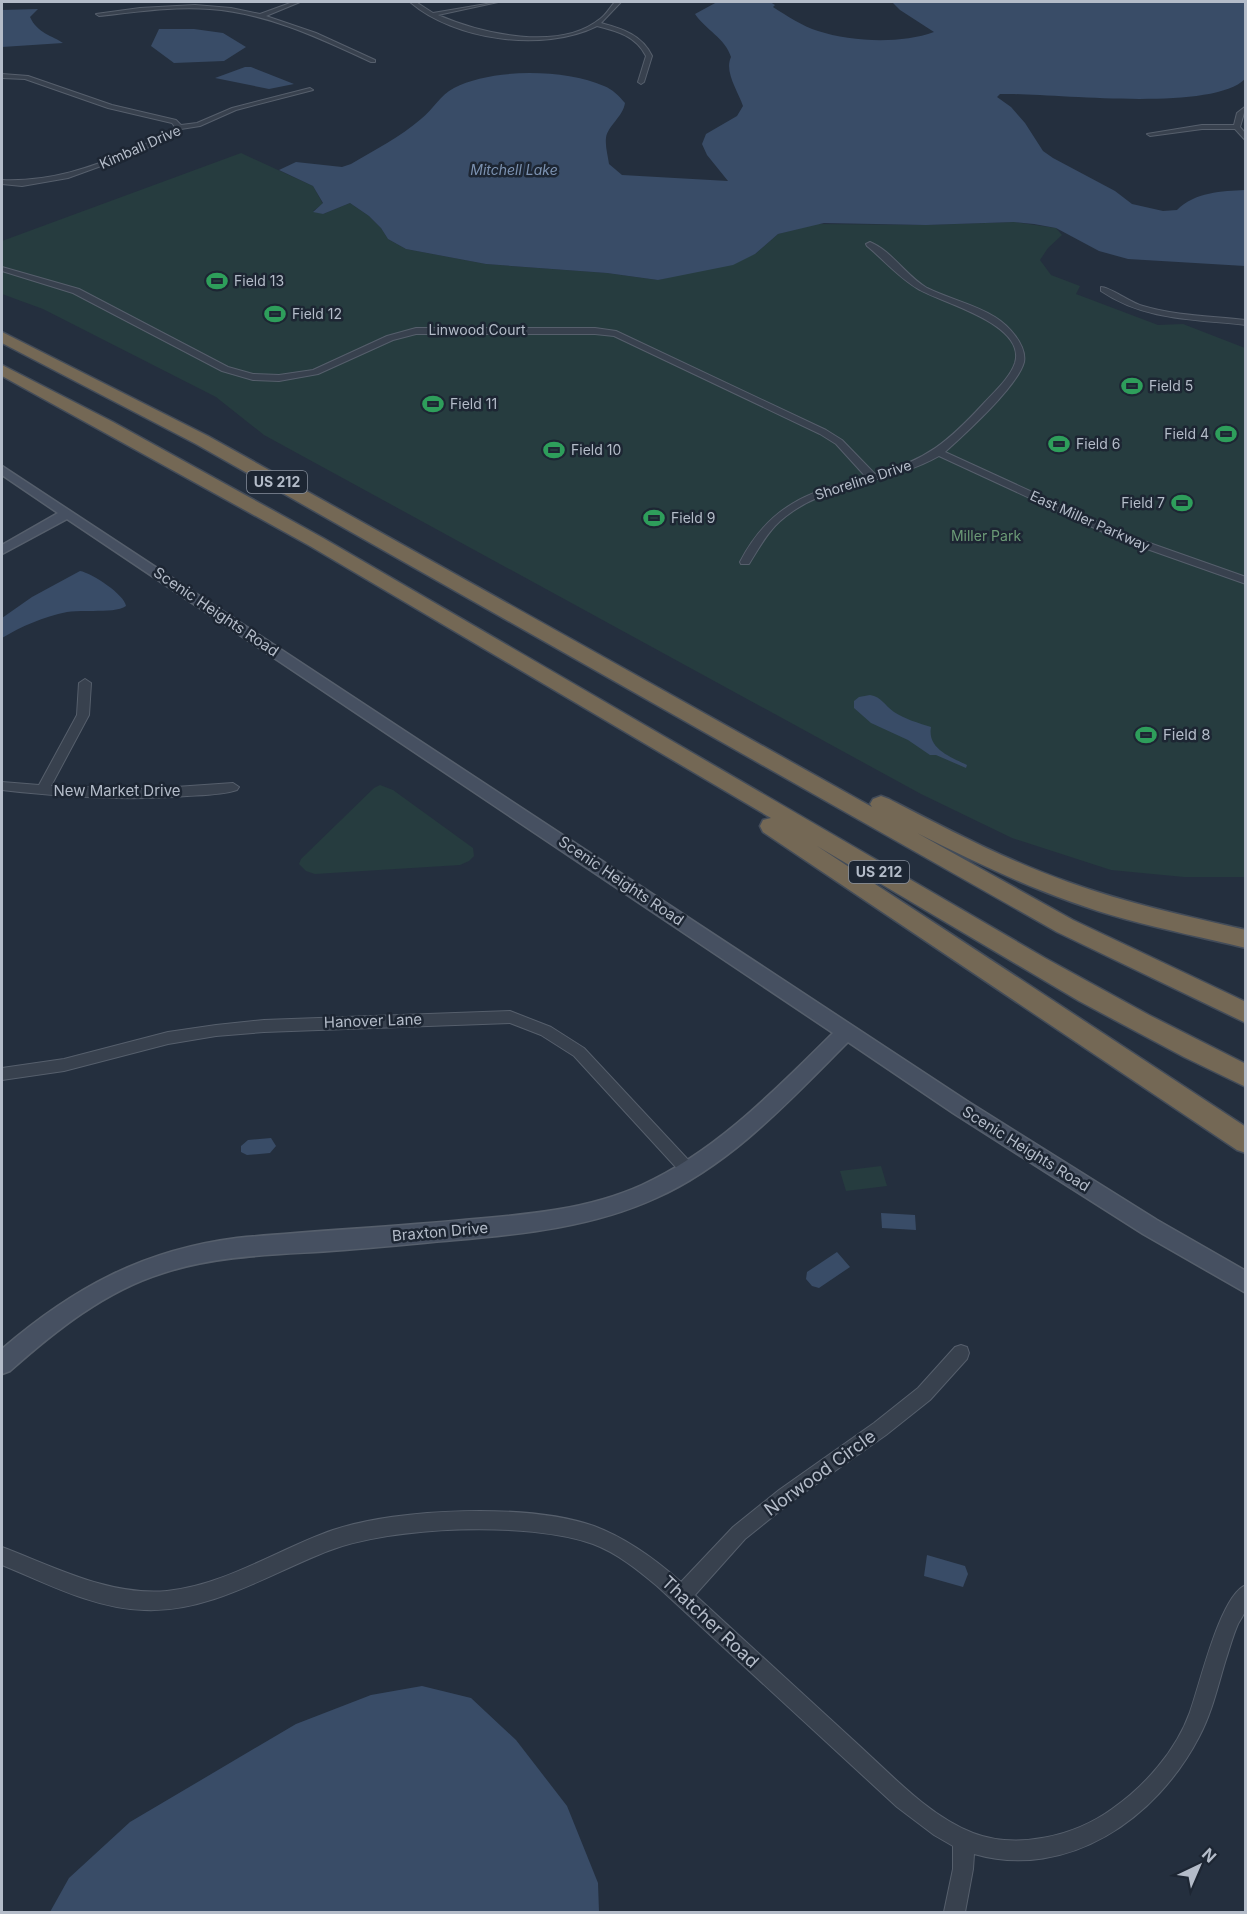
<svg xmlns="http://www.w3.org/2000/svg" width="1247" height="1914" font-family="Inter,sans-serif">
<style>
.green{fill:#263c3f}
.water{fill:#394c67}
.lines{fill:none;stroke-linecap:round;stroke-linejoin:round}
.street-casing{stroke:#565f6c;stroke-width:2}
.secondary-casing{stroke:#565f6c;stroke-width:3}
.highway-casing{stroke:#434c59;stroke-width:3}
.street{fill:#38414e;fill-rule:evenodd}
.secondary{fill:#465061;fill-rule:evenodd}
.highway{fill:#746855;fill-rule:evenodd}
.labels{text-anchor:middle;stroke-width:5;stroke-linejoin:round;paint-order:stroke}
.far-street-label{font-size:14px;fill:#b4bcc9;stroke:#1d2633}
.far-water-label{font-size:14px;font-style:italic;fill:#7c92b1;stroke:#1d2633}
.far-poi-label{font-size:14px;fill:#b4bcc9;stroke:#1d2633;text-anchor:start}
.shield{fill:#1d2633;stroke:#878f9c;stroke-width:1.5}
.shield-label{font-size:14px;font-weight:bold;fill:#b4bcc9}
.far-park-label{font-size:14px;fill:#6b9a76;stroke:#1d2633}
.street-label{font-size:15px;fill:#b4bcc9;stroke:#1d2633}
.poi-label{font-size:15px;fill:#b4bcc9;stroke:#1d2633;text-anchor:start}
.near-street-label{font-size:18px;fill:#b4bcc9;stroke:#1d2633}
</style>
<rect width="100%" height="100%" fill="#242f3e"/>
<path class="green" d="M241 153 313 186 323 204 313 211 323 214 350 203 369 216 381 228 388 239 406 249 486 264 607 273 658 280 755 254 778 234 816 224 926 225 1015 222 1056 228 1062 235 1048 248 1040 260 1051 275 1080 286 1076 294 1158 325 1183 324 1245 348V877H1184L1111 870 1012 838 921 794 264 435 216 397 43 309 2 294V241Z
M380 785 393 790 473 848 474 856 469 861 460 865 315 874 306 871 299 864 301 859 374 788Z
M881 1166 887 1186 846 1191 840 1171Z"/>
<path class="water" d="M717 2H770L775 5 773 7C787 16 802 26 818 31 852 42 901 44 934 32L900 10 892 2H1245V79C1212 112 1058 94 1010 94H1000L997 97 1011 107 1025 123 1043 151 1053 158 1115 191 1132 204 1163 211 1177 210C1195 192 1222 191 1245 190V266L1128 259 1099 251 1056 228 1034 224 1014 222 926 225 824 223 778 234 755 254 733 265 658 280 607 273 486 264 406 249 388 239 381 228 369 216 350 203 323 214 313 212 323 203 313 186 279 170 296 162 342 167 351 164C375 150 400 137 421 119 433 110 440 95 454 88 492 68 564 69 604 86 612 89 619 96 625 103 623 117 608 125 606 138 605 146 608 156 609 164L622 175 728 181 707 155 702 144 706 134 737 116 743 106C738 91 724 72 731 57 725 38 706 30 695 14Z
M38 9 30 17C37 33 53 36 63 43L2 47V10Z
M159 29H194L223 33 246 47 224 61 174 63 151 46Z
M245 67H251L294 84 269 89 215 78Z
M80 571C92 573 125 595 126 606 115 614 82 609 67 612 43 617 22 626 2 638V618L32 597Z
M870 695C882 697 884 705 894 712 905 719 918 723 931 727 927 749 951 757 967 765L966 768 936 755H930L908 740 871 723 854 708V701L859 697Z
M271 1138 276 1146 270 1153 247 1155 241 1152V1146L248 1140Z
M881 1213 915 1215 916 1230 882 1228Z
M837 1252 850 1267 819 1288 812 1286 806 1279 807 1272Z
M927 1555 965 1566 968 1574 963 1587 924 1576Z
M422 1686 471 1698 516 1740 567 1806 598 1883 599 1912H50L69 1878 130 1822 296 1724 371 1695Z"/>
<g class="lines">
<defs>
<path id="street" d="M293 2H300L266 16 316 33 375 60V62H371C319 38 267 13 210 9 173 6 135 12 99 16L96 14 140 8 195 5 231 8 260 14Z
M410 2H416L433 13 498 2 438 15C482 34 559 52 600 19 606 15 610 7 615 2H621L601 23C623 29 642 35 652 56L644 82 641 84 638 82 646 56C636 36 617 31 597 26 543 53 454 40 410 2Z
M2 74 28 76 112 105 176 120 181 125 197 123 232 108 310 88 313 90 236 110 200 126 181 129 172 136 134 154 68 178 22 186 2 184V180C49 182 91 168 135 149 149 142 164 137 175 127L172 123 108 108 25 79 2 78Z
M1246 106 1240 127 1246 134V141L1235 129H1202L1150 136 1147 134 1202 125H1234L1237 113Z
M870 242C892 251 906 276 927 288 949 299 974 304 995 317 1008 325 1027 345 1024 362 1018 386 964 435 945 452L1124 534 1246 577V584L1116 538 939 456C887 486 819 481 775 526 764 538 757 551 749 564H741L740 562C769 506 808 491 866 477L836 444 820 434 614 336 595 334H416L393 340 318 374 279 381 253 380 222 371 73 293 2 271V267L79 289 228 367 253 374 279 375 313 370 387 336 416 328H595L616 331 826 430 842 440 875 474C926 461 949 441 984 403 994 392 1010 378 1015 363 1027 324 942 303 920 290 900 279 884 260 867 246L866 244Z
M1101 287C1110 287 1131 303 1143 306 1176 316 1211 316 1246 320V325C1195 319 1145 321 1101 291Z
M85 679 91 683 89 715 51 786 147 789 233 783 239 787 237 790C221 795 203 795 187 796 125 801 63 797 2 790V782L39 785 77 715 79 683Z
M510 1011 551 1027 584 1048 693 1165 696 1170 693 1175 688 1177 683 1175 574 1056 541 1035 510 1023 264 1032 216 1036 168 1044 64 1071 2 1080V1068L64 1059 168 1032 216 1025 264 1020Z
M961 1345 967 1347 969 1353 967 1359 930 1400 886 1435 791 1502 745 1539 695 1595C747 1643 800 1691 852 1739 889 1772 927 1815 973 1833 1017 1850 1075 1836 1112 1809 1145 1786 1176 1751 1190 1712 1200 1685 1220 1595 1246 1585 1246 1592 1247 1601 1246 1608 1245 1613 1241 1619 1238 1624 1233 1635 1230 1647 1226 1659 1218 1685 1212 1713 1199 1737 1157 1818 1068 1881 974 1854L973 1869 965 1912H944L953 1869V1846L934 1835 897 1807 657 1586C638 1570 617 1553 593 1544 527 1521 393 1526 328 1551 269 1574 209 1613 144 1610 95 1609 46 1583 2 1565V1547C55 1567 109 1596 167 1591 226 1585 278 1549 333 1530 399 1508 528 1503 594 1526 626 1538 655 1559 681 1582L733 1527 779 1490 874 1423 918 1388 955 1347Z"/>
<path id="secondary" d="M2 466 967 1101 1157 1220 1246 1271V1293L1143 1234 953 1113 848 1042C790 1100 732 1164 656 1198 593 1227 524 1234 455 1240 409 1244 362 1249 315 1252 264 1255 212 1257 163 1273 105 1291 55 1331 10 1371L2 1374V1349C73 1288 143 1250 237 1238 313 1231 389 1227 464 1220 524 1215 587 1210 642 1185 717 1151 776 1089 833 1033L67 519 2 554V545L58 513 2 475Z"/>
<path id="highway" d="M2 332 208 436 872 807 870 804 873 799 881 796 889 799C947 829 1006 860 1068 882 1126 903 1186 916 1246 930V948C1205 938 1165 930 1125 919 1052 899 984 867 917 833L1073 920 1246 1002V1023L1057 932 196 444 2 343Z
M2 365 113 422 323 538 1045 958 1149 1015 1246 1064V1087L1184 1057 1079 1001 817 846 1246 1127V1153L1237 1150 763 832 760 826 763 820 771 818 310 546 2 376Z"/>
</defs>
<use href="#street" class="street-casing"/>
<use href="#secondary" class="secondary-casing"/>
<use href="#highway" class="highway-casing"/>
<use href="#street" class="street"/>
<use href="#secondary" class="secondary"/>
<use href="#highway" class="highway"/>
</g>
<defs>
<symbol id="stadium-bare" viewBox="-9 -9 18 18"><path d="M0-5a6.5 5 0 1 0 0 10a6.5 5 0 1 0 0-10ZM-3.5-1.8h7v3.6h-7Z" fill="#2e9e5b" stroke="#1d2633" stroke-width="2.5" paint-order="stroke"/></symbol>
</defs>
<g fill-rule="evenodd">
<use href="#stadium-bare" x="202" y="266" width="30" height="30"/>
<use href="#stadium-bare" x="260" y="299" width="30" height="30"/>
<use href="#stadium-bare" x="1117" y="371" width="30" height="30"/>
<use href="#stadium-bare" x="418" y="389" width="30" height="30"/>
<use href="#stadium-bare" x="1211" y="419" width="30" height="30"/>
<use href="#stadium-bare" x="1044" y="429" width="30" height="30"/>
<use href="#stadium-bare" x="539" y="435" width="30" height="30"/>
<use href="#stadium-bare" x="1167" y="488" width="30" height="30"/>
<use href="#stadium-bare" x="639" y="503" width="30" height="30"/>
<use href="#stadium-bare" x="1131" y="720" width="30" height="30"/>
</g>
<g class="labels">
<g class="far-street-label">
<text transform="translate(140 147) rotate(-24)" y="5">Kimball Drive</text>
<text x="477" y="335">Linwood Court</text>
<text transform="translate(863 480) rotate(-18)" y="5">Shoreline Drive</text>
<text transform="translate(1090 521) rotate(24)" y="5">East Miller Parkway</text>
</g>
<g class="far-water-label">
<text x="514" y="175">Mitchell Lake</text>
</g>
<g class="far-poi-label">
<text x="234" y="286">Field 13</text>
<text x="292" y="319">Field 12</text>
<text x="1149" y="391">Field 5</text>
<text x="450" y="409">Field 11</text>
<text x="1209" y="439" text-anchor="end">Field 4</text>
<text x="1076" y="449">Field 6</text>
<text x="571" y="455">Field 10</text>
<text x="1165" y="508" text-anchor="end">Field 7</text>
<text x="671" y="523">Field 9</text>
</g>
<g class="shield">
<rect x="247" y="471" width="60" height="22" rx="4.5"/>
<rect x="849" y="861" width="60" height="22" rx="4.5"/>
</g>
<g class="shield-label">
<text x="277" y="487">US 212</text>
<text x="879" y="877">US 212</text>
</g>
<g class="far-park-label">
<text x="986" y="541">Miller Park</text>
</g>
<g class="street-label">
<text transform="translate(216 612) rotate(34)" y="5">Scenic Heights Road</text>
<text x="117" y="796">New Market Drive</text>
<text transform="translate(621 881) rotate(34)" y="5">Scenic Heights Road</text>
<text transform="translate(373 1021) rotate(-2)" y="5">Hanover Lane</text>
<text transform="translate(1026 1149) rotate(32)" y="5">Scenic Heights Road</text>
<text transform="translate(440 1232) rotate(-5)" y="5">Braxton Drive</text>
</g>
<g class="poi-label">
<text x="1163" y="740">Field 8</text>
</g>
<g class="near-street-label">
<text transform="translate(820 1473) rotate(-36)" y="6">Norwood Circle</text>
<text transform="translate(710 1622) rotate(43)" y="6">Thatcher Road</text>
</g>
</g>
<rect width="1247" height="1914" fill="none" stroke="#b4bcc9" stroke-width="6"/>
<g transform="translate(1199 1866) rotate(44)" stroke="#1d2633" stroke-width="4.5" paint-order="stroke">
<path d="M0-4.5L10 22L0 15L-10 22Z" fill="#b4bcc9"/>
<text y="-9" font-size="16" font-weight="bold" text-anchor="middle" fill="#b4bcc9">N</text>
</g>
</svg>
